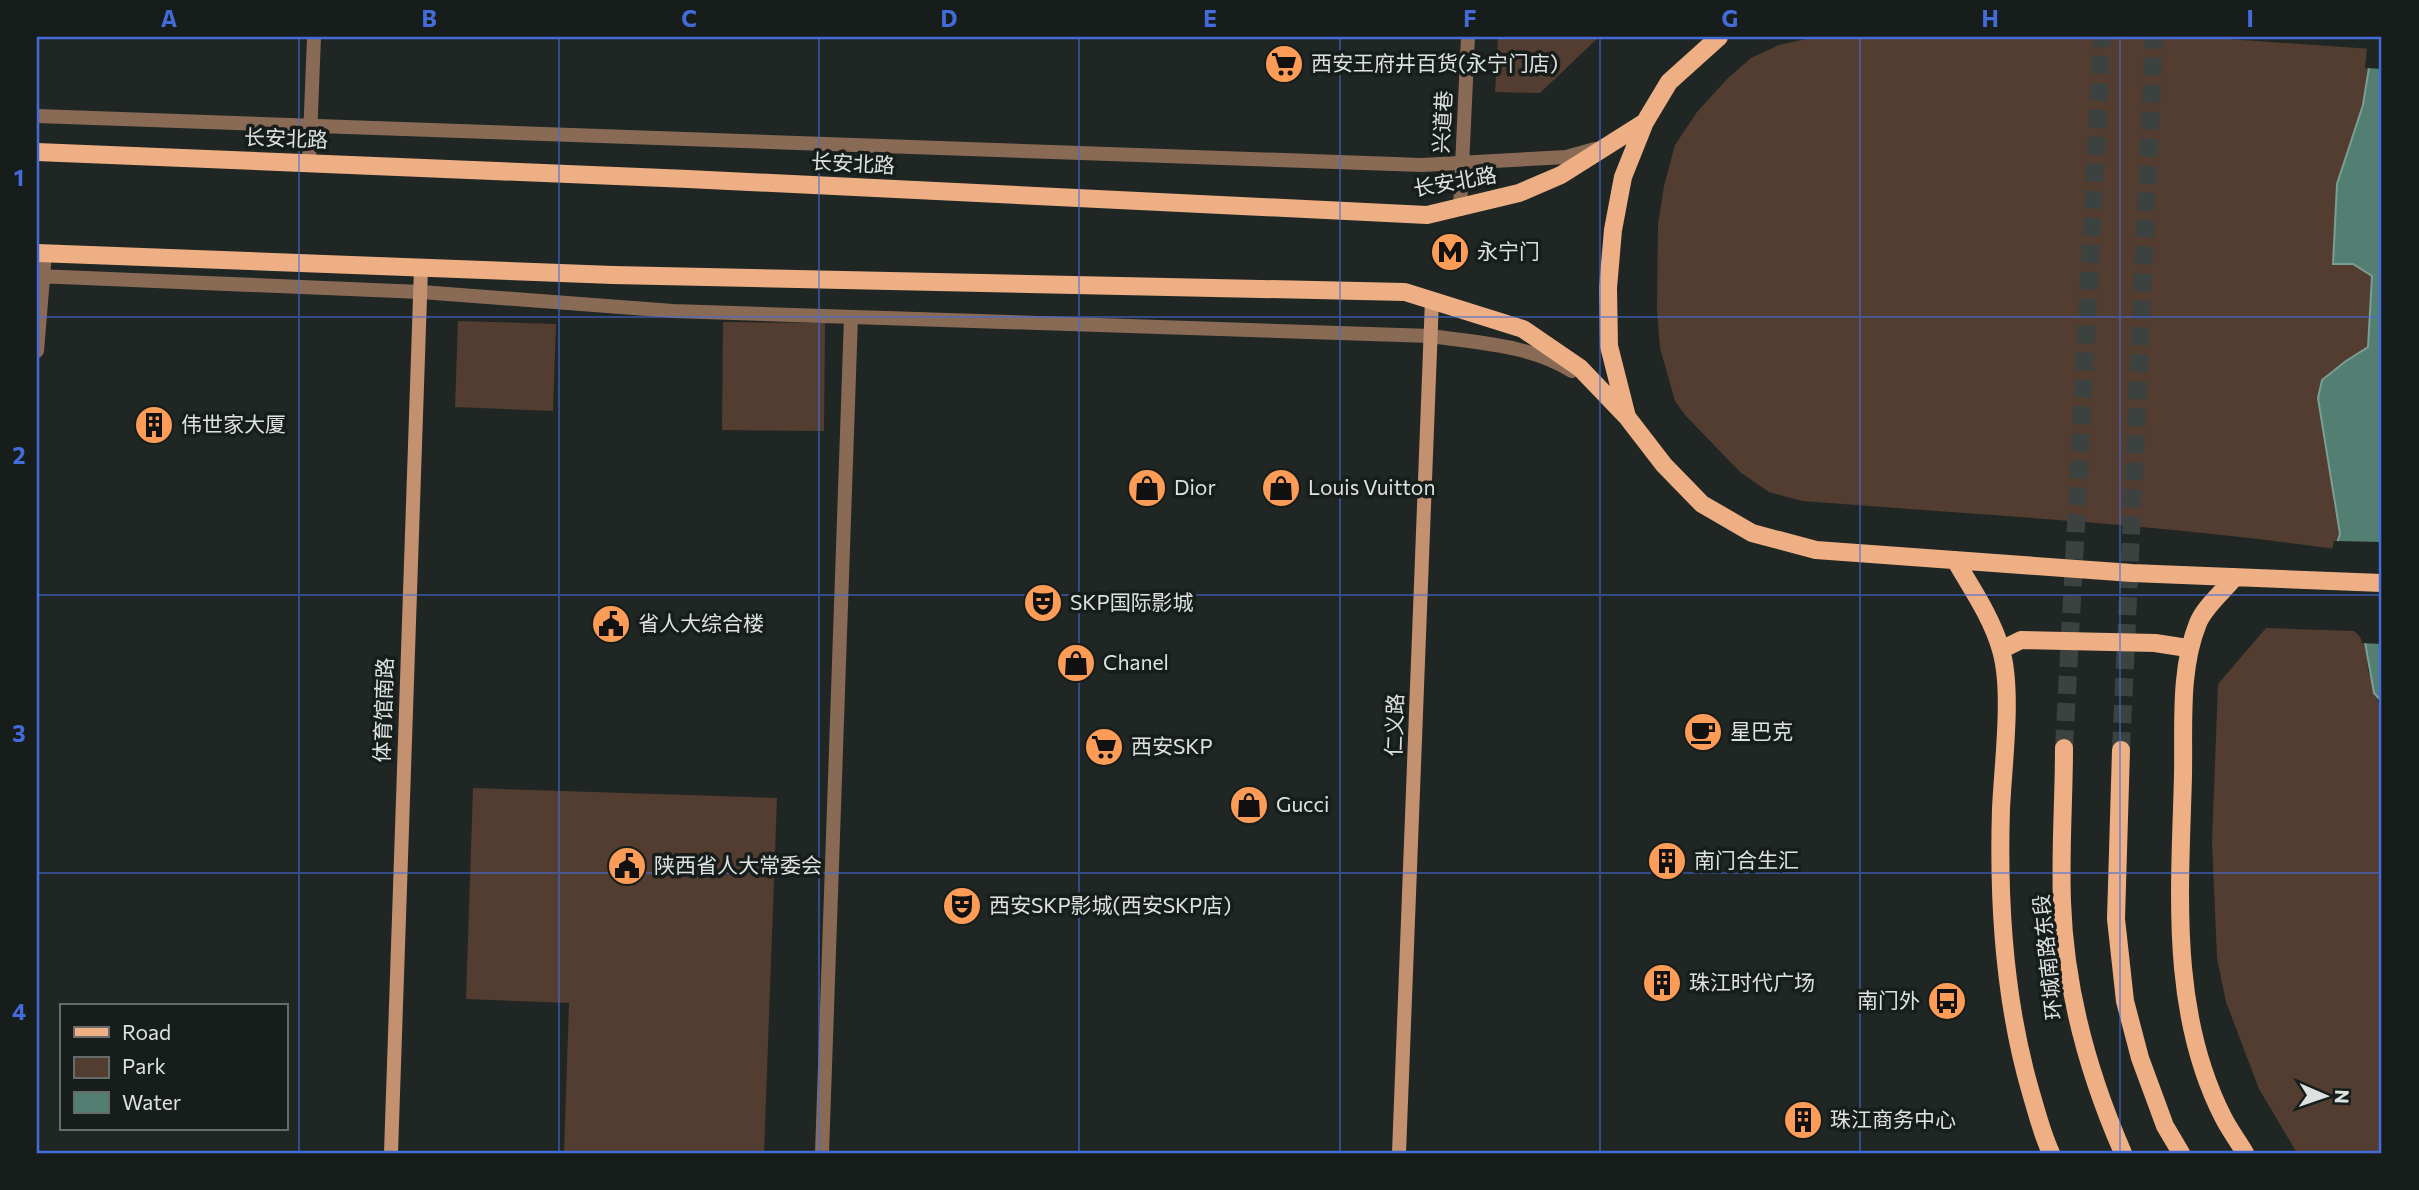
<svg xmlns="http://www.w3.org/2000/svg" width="2419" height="1190" font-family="Commissioner,'Noto Sans SC',sans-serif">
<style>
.green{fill:#523d30}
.water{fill:#537f73;stroke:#7c9d94;stroke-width:2}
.pier{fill:#1f2624}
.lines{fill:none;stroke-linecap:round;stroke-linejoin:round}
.primary-tunnel{stroke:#3c4240;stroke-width:18;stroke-dasharray:18 9;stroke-linecap:butt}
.street{stroke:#896a55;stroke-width:14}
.secondary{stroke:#c39170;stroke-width:14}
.primary{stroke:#efaf84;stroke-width:18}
.grid{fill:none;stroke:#436cda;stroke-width:2;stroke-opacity:0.55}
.labels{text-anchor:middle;stroke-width:7;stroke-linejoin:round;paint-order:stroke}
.poi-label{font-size:21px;fill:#dde2e1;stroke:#161d1b;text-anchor:start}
.street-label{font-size:21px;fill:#dde2e1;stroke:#161d1b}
.neatline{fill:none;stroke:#436cda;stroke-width:2.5}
.grid-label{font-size:23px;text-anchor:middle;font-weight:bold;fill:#436cda}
</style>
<rect width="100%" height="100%" fill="#1f2624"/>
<path class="green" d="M1498 37H1599L1540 93 1495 92Z
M1814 37H2122L2228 39 2372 49 2363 105 2337 184 2333 263 2353 264 2372 276 2368 347 2346 361 2333 500 2340 534 2335 549C2159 524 1980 515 1802 501L1769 492 1740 472 1685 415 1675 401 1660 348 1657 310 1658 224 1664 186 1675 145 1697 112 1727 79 1751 58 1779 45Z
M458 321 556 324 553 411 455 407Z
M723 322 825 323 824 431 722 430Z
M2266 628 2354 631 2366 642 2368 670 2382 714V1153H2297L2259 1089 2226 1002 2217 958 2212 842 2218 684Z
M473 788 777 798 764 1153H564L569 1003 466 999Z"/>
<path class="water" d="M2382 37V702L2374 693 2365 642 2335 549 2340 534 2318 398 2322 380 2346 361 2368 347 2372 276 2353 264H2333L2337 184 2363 105 2372 49Z"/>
<path class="pier" d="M2368 37H2382V69L2365 68Z
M2334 541 2382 542V644L2362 643 2332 550Z"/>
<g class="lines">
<path class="primary-tunnel" d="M2064 748 2102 37
M2121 750 2154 37"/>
<path class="street" d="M37 116 1422 165 1566 157 1595 149
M309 163 314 37
M1460 209 1468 37
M37 276 421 292 673 311 1431 336C1478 343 1531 345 1572 371
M37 351 45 253
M822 1153 851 317"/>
<path class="secondary" d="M391 1153 421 268
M1399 1153 1432 299"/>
<path class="primary" d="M1719 37 1669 82 1645 122 1623 177 1613 230 1608 288 1609 346 1627 417 1664 465 1702 504 1752 533 1816 550 2132 573 2382 583
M37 152 688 179 1427 215 1519 193 1561 175 1645 122
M37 253 613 275 1405 292 1523 329 1580 368 1627 417
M1955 560C1972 589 1992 618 2001 650 2013 691 2003 764 2001 809 1998 904 2004 1001 2031 1093 2037 1113 2042 1134 2051 1153
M2235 577C2224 591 2205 606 2198 623 2179 670 2184 725 2183 776 2180 890 2169 1011 2223 1117 2229 1129 2238 1141 2245 1153
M2001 650 2021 640 2155 643 2181 647 2189 651
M2064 748C2064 799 2060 851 2062 902 2065 990 2088 1073 2123 1153
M2121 750 2116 919 2125 1001 2140 1058 2165 1126 2181 1153"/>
</g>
<path class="grid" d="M299 37V1153M559 37V1153M819 37V1153M1079 37V1153M1340 37V1153M1600 37V1153M1860 37V1153M2120 37V1153M37 317H2382M37 595H2382M37 873H2382"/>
<defs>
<symbol id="supermarket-disc" viewBox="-11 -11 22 22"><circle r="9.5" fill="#fd9c56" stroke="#161d1b"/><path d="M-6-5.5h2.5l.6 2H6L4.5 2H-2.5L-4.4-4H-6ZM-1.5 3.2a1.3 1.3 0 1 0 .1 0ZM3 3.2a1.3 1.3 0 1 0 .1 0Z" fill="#111"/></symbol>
<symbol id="metro-disc" viewBox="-11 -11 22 22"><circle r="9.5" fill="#fd9c56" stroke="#161d1b"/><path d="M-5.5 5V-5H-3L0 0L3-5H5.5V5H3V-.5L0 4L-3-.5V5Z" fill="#111"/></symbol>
<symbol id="building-disc" viewBox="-11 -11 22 22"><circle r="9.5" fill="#fd9c56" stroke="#161d1b"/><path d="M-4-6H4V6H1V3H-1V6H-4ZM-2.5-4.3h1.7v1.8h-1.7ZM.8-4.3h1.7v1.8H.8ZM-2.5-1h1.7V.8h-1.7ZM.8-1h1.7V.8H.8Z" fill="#111"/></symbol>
<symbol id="shop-disc" viewBox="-11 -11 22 22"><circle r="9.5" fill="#fd9c56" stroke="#161d1b"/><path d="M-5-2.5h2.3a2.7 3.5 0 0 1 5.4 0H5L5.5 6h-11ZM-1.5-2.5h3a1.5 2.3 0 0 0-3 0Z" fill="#111"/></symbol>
<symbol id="theatre-disc" viewBox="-11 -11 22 22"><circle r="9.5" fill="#fd9c56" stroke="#161d1b"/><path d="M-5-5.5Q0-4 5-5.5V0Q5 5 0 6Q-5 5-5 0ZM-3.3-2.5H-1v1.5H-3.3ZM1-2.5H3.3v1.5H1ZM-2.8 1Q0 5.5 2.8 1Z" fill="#111"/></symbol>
<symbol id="civic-disc" viewBox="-11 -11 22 22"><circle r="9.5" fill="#fd9c56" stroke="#161d1b"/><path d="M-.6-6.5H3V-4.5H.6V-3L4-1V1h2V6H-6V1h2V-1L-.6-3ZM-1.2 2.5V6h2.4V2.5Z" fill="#111"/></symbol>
<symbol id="cafe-disc" viewBox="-11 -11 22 22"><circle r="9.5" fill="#fd9c56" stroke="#161d1b"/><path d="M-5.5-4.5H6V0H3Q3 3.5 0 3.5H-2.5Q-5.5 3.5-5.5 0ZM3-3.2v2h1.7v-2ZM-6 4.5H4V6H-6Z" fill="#111"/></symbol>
<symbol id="bus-disc" viewBox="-11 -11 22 22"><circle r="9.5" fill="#fd9c56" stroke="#161d1b"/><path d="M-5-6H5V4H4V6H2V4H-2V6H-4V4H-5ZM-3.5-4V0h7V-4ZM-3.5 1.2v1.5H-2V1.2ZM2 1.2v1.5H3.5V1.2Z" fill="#111"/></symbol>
</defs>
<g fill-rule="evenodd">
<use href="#supermarket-disc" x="1262" y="42" width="44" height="44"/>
<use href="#metro-disc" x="1428" y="230" width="44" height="44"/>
<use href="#building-disc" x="132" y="403" width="44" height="44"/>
<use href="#shop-disc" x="1125" y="466" width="44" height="44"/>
<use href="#shop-disc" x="1259" y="466" width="44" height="44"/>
<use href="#theatre-disc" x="1021" y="581" width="44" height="44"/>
<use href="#civic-disc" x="589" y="602" width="44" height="44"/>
<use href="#shop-disc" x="1054" y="641" width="44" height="44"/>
<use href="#cafe-disc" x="1681" y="710" width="44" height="44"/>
<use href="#supermarket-disc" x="1082" y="725" width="44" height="44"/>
<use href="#shop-disc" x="1227" y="783" width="44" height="44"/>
<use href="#building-disc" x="1645" y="839" width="44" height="44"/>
<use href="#civic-disc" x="605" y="844" width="44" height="44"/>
<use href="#theatre-disc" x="940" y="884" width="44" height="44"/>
<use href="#building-disc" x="1640" y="961" width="44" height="44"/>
<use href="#bus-disc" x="1925" y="979" width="44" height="44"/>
<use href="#building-disc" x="1781" y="1098" width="44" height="44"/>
</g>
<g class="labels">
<g class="poi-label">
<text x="1311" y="71">西安王府井百货(永宁门店)</text>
<text x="1477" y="259">永宁门</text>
<text x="181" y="432">伟世家大厦</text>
<text x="1174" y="495">Dior</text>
<text x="1308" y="495">Louis Vuitton</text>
<text x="1070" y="610">SKP国际影城</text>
<text x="638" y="631">省人大综合楼</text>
<text x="1103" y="670">Chanel</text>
<text x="1730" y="739">星巴克</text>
<text x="1131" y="754">西安SKP</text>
<text x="1276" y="812">Gucci</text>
<text x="1694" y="868">南门合生汇</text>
<text x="654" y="873">陕西省人大常委会</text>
<text x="989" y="913">西安SKP影城(西安SKP店)</text>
<text x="1689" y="990">珠江时代广场</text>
<text x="1920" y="1008" text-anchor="end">南门外</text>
<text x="1830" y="1127">珠江商务中心</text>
</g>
<g class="street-label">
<text transform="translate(1443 122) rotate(-87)" y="7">兴道巷</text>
<text transform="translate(286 139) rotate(2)" y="7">长安北路</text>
<text transform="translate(853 164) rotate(3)" y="7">长安北路</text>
<text transform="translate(1455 182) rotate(-10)" y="7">长安北路</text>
<text transform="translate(384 710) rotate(-88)" y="7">体育馆南路</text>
<text transform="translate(1395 725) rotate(-88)" y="7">仁义路</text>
<text transform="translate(2048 957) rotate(-96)" y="7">环城南路东段</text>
</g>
</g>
<rect width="2419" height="1190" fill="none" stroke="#161d1b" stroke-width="77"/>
<rect x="60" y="1004" width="228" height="126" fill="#161d1b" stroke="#666c6a" stroke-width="2"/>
<rect x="74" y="1027" width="35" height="10" fill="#efaf84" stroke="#666c6a" stroke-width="2"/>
<text x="122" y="1040" font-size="21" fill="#dde2e1">Road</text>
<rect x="74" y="1057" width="35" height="21" fill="#523d30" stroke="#666c6a" stroke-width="2"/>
<text x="122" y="1074" font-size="21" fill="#dde2e1">Park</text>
<rect x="74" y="1092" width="35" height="21" fill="#537f73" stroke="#666c6a" stroke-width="2"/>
<text x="122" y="1110" font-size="21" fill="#dde2e1">Water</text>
<g transform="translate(2325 1096) rotate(92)" stroke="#161d1b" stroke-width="5" paint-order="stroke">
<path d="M0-5L12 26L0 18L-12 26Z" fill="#dde2e1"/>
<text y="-10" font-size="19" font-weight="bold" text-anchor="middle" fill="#dde2e1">N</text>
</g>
<rect x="38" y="38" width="2342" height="1114" class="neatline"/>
<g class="grid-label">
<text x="169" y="27">A</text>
<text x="429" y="27">B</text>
<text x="689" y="27">C</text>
<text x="949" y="27">D</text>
<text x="1210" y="27">E</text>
<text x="1470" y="27">F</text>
<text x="1730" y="27">G</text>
<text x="1990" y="27">H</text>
<text x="2250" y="27">I</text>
<text x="19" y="186">1</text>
<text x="19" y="464">2</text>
<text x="19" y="742">3</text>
<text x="19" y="1020">4</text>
</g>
</svg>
